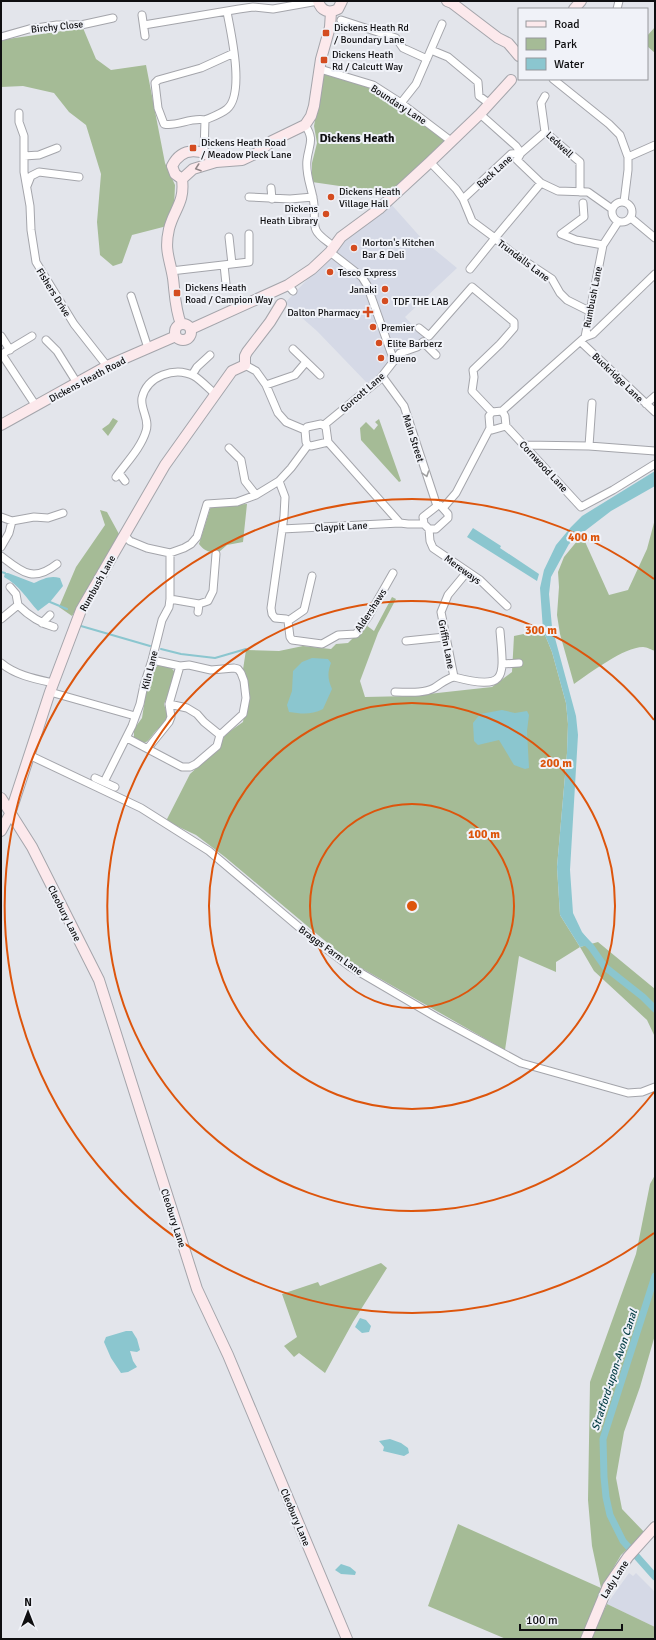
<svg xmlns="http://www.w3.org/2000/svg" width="656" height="1640" font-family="Signika,sans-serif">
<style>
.built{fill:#d5d9e6}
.green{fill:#a5bb96}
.water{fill:#8bc6cf}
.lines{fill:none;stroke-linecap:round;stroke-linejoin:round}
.stream{stroke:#8bc6cf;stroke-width:2}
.canal{stroke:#8bc6cf;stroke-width:7}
.street-casing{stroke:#a4a5ab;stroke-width:9}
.secondary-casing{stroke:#a4a5ab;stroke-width:12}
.street{stroke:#fff;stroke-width:7}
.secondary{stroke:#fce9ec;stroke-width:10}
.oneway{stroke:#918789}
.oneway2{stroke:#9f9fa0}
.ring{fill:none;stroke:#dd550c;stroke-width:2}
.poi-dot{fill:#d44c20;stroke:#f0f2f8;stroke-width:1.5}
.labels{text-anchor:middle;stroke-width:4;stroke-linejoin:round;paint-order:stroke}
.street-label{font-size:10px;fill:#0f0f11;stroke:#f0f2f8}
.poi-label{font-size:10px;fill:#0f0f11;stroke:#f0f2f8;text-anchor:start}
.water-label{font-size:11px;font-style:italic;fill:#003a42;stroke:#f0f2f8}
.quarter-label{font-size:12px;font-weight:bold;fill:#0f0f11;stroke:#f0f2f8}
.centre{fill:#dd550c;stroke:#f0f2f8;stroke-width:2}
.ring-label{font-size:12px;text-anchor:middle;font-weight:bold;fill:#dd550c;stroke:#f0f2f8;stroke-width:4;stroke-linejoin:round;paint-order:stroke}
</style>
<rect width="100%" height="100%" fill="#e3e5eb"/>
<path class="built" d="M390 203 423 240 457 268 405 317 423 336 415 346 396 353 376 377 367 383 317 331 285 303 337 248 360 226Z
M629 1573 633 1576 636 1573 655 1592V1627L607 1604Z"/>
<path class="green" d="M655 27V53L647 46V36Z
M83 28 96 59 111 70 146 65 165 163 175 185 174 208 167 226 132 235 122 263 113 266 100 255 97 222 101 174 86 125 69 112 54 93 23 86 1 87V40Z
M323 74 372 88 416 116 445 141 386 196 381 192 312 182V163L317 143 314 126Z
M113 418 118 421 108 436 102 429 109 424Z
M379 419 401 481 399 482 361 440 360 428 366 422 374 430 378 425 375 422Z
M247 504 243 542 227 545 219 552C210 553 204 551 199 544L211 506Z
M100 510 107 512 119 534 97 576 72 616 59 607 76 567 105 525Z
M655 519V651C652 650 647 647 643 647 624 647 590 673 574 684L560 634 557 615 559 587 558 572 564 557 582 535 609 595 628 590 647 549Z
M392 597 396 599 378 633 360 681 365 697 410 696 492 687 512 672 514 636 543 630 552 652 566 703 568 724 567 753 557 867 560 915 580 947 598 942 655 989V1037L647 1020 594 971 580 947 556 962V972L519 956 505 1050 349 961 225 857 196 835 166 821 190 774 216 750 226 734 243 722 246 703 242 676 246 650 279 651 303 646 331 649 336 644 348 643 366 625 374 631Z
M157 666C188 665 172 687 164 704L168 717C165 724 161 725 156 731 148 739 147 749 134 738V729L142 718 146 693V684Z
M655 1175V1335L640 1387 624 1432 616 1478 622 1509 645 1533 621 1555 601 1589 581 1639H506L428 1606 458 1524 601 1588 592 1546 588 1500 590 1382 636 1254 650 1184Z
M381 1263 387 1268 353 1322 325 1373 299 1353 294 1357 284 1346 297 1337 282 1294 318 1282 320 1286Z
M607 1604 655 1627V1639H590Z"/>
<path class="water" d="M655 471V486L611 511 581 534 569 544 551 577 549 594 552 627 576 716 578 735 570 870 573 913 582 932 592 944 580 947 560 915 557 867 567 753 568 724 566 703 552 652 543 630 540 588 544 570 556 545 571 527 582 516Z
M473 528 501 546 500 548 539 574 537 581 467 537Z
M5 573H8L34 583C43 579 50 575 60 578L63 586 50 602 38 611C27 599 19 585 4 577Z
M312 658 328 659 331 663C327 673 328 680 332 689L323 709C311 715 302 714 289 712L287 705 292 691 293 671 302 662Z
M502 710 515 713 527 711 529 715 527 731 529 768 525 769 514 765 499 740 478 745 474 741 473 723 480 714Z
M360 1318 366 1320 371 1326 369 1332 362 1333 355 1327Z
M126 1331H132L137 1339 140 1350 137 1352 130 1351 133 1361 137 1367 128 1372 121 1373 111 1358 104 1342 106 1337Z
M390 1439 401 1443 408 1448 409 1453 404 1456 383 1451 384 1447 379 1441Z
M341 1564 350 1567 356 1572 355 1575 341 1574 335 1570Z"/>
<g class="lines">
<path class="stream" d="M1 572 5 573
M50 602 67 609
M81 626 150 646
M161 649 181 654 215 658 246 649"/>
<path class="canal" d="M583 939 591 947 605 967 643 997 655 1009
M655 1276 603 1439 604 1477 606 1497 610 1515 623 1541 655 1577"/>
<defs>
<path id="street" d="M617 9 619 1
M142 15 145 36
M341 20 396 38 403 48 427 59
M144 25 239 9 253 7 273 9 318 1
M1 37 29 29 57 25H81L113 18
M431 50 448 57 478 82 479 96 490 104
M320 69 373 85 401 103 451 141
M553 79 609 124 620 135 628 157V170L624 202
M545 96 541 103 545 132 580 162V192
M401 103 416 84 442 24
M19 113V122L24 136V172L30 206 31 230 36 262 74 324 107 366
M480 114 516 146 521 153 517 160 541 183 558 191 588 192 612 209
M205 120C190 117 177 127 164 124L158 108 155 83 158 80 201 68 234 53
M305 125C315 140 309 144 307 160 305 176 313 190 314 205 315 213 313 223 316 230 319 237 329 242 334 247
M204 152 205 120C212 117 221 114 227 109 245 94 231 33 227 12
M24 156 39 155 57 148
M628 157 655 145
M430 162 456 189 463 199 472 221 495 238 470 269
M541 183 495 238 511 252 552 279 560 293 567 300 589 311
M27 186 31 176 39 172 79 177
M271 188 272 199
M249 197 290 199 313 197
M463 199 511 154 521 153 545 132
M612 212a10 10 0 1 1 20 0a10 10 0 1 1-20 0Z
M583 203 584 217 561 234 576 240 603 245
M631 218 655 238
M229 237 232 264
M330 252 362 277 367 285 394 361
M224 265 226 284
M171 271 249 262V234
M288 285 293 291
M131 296 148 348
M419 328 429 336 472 287 514 322V328L500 344 473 370 474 377 472 391 492 412
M1 336 10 350
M585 337 593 334 655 274
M46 340 57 351 77 383
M581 342 655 412
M293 349 320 375
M1 353 36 406
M2 354 32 336
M245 365 256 371 266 385 278 413 286 422 305 430
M192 375 197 367 210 355
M382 376 404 406 437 506
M266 385 295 375 306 362
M646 404 655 396
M502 411 505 416 506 426 492 430 490 428 489 416 492 412 502 411 585 337 603 245 618 222
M321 424 326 427 328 442 311 446 308 445 306 442 305 430 307 427Z
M324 425 379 380 400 353 417 347 423 342 436 355
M506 426 581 507 613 490 655 464
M328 442 400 523 408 524H424
M524 445 589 446 655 451
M589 446 592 403
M229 448 241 460 245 481 256 495
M119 473 125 481
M116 477C126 463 141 448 146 431 150 419 140 409 142 398 147 376 175 366 194 376 201 380 208 388 215 394
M279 481 285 497 284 516 271 608 272 614 275 618 286 619 288 621 290 637 292 640 322 644 338 635 356 634 368 617 393 573
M440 505 448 514V518L436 529H429L424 524 423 517 437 506Z
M443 508 456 493 490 428
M1 517 12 521
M282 529 400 523
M429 529 430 541 433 548 480 580 507 606
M124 535 130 541 147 548 170 553 184 548 191 544 197 537 207 504 237 502 256 495 279 481 291 468 308 445
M1 547 9 533 12 521 34 517 48 518 63 513
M1 556C22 572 33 583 57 564
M467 572 448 595 441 612 454 677C508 691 504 678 500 631
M170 599 199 604 208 601 213 591 216 554
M18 605C29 616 39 623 54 627
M198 612 199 604
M1 619 18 605 16 594 10 587
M288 621 304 610 312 576
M42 623 50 615
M406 641 445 637
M1 663C15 675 35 679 53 683
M503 664 519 663
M50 692 135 716
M395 692C407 692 423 694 434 688 441 684 445 679 454 677
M169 704 187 708 197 714 204 722 220 735
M127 738 182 767H190L196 764 217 746 220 735 243 714 246 698 244 681 241 673 238 669 234 668 211 670 189 665 180 666 152 660
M148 748 169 722 171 717 169 704 180 666
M29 755 141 808 209 851 313 939 349 966 436 1017 521 1063 628 1093 642 1092 655 1087
M95 778 115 787
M104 782 132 726 140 704 144 685 152 660 162 620 169 607 170 599V553"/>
<path id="secondary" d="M318 1C321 11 329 14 338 9L342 1
M447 1 452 3 498 38 508 43 519 56
M574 9 581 1
M182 179 193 169 216 162 242 160 257 153 272 141 305 125 311 116 314 106 321 59 330 27 331 12
M175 332a8 8 0 1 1 16 0a8 8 0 1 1-16 0Z
M181 324C175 309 175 294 173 278 170 259 164 251 169 229 174 209 185 203 182 179L175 174 172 166C182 146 203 148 216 162
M191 329 288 285 312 269 330 252 341 237 379 209 430 162 480 114 511 80
M1 425 107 366 176 336
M1 798 32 847 99 980 197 1289 228 1355 347 1639
M1 831 10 814 50 692 81 610 165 465 232 371 245 365V356L247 352 270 322 281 304
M586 1639 608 1586 628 1557 655 1527"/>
</defs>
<use href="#street" class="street-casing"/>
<use href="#secondary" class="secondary-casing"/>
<use href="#street" class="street"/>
<use href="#secondary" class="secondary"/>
</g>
<defs><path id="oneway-chevron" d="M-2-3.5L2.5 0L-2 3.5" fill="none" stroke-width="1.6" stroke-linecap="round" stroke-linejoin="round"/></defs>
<use class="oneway" href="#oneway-chevron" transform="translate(198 168) rotate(161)"/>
<use class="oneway2" href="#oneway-chevron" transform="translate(426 474) rotate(72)"/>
<g class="ring">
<circle cx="412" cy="906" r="102"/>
<circle cx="412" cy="906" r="203"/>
<path d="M654 1092A305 305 0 1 1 654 720"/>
<path d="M654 1233A407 407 0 1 1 654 579"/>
</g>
<g class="poi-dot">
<rect x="322" y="29" width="8" height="8" rx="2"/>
<rect x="320" y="56" width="8" height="8" rx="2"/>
<rect x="189" y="144" width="8" height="8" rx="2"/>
<circle cx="331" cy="197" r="4"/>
<circle cx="326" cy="214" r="4"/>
<circle cx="354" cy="248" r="4"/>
<circle cx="330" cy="272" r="4"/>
<circle cx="385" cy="289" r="4"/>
<rect x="173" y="289" width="8" height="8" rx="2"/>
<circle cx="385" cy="301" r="4"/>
<path d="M366 306h4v4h4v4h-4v4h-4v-4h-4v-4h4z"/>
<circle cx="373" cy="327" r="4"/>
<circle cx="379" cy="343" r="4"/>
<circle cx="381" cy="358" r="4"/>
</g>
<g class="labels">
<g class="street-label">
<text transform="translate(57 26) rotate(-6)" y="4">Birchy Close</text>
<text transform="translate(399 104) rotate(33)" y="4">Boundary Lane</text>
<text transform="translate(560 144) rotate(43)" y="4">Ledwell</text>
<text transform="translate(494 171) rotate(-42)" y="4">Back Lane</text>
<text transform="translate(524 260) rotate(37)" y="4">Trundalls Lane</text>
<text transform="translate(54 292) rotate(58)" y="4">Fishers Drive</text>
<text transform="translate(592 297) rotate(-79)" y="4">Rumbush Lane</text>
<text transform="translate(618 377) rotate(44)" y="4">Buckridge Lane</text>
<text transform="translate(87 379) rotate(-28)" y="4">Dickens Heath Road</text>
<text transform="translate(362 392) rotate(-41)" y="4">Gorcott Lane</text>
<text transform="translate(414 438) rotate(72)" y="4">Main Street</text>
<text transform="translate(544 466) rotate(47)" y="4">Cornwood Lane</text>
<text transform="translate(341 526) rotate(-3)" y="4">Claypit Lane</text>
<text transform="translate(463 569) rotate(36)" y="4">Mereways</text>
<text transform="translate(97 583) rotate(-61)" y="4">Rumbush Lane</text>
<text transform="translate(370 610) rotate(-57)" y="4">Aldershaws</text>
<text transform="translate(447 644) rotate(79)" y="4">Griffin Lane</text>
<text transform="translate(149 670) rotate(-76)" y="4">Kiln Lane</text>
<text transform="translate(65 913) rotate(63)" y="4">Cleobury Lane</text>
<text transform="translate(331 950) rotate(36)" y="4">Braggs Farm Lane</text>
<text transform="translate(174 1218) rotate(72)" y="4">Cleobury Lane</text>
<text transform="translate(296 1517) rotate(67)" y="4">Cleobury Lane</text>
<text transform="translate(614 1579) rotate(-58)" y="4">Lady Lane</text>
</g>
<g class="poi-label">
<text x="334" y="31">Dickens Heath Rd<tspan x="334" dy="12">/ Boundary Lane</tspan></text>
<text x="332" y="58">Dickens Heath<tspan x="332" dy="12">Rd / Calcutt Way</tspan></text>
<text x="201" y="146">Dickens Heath Road<tspan x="201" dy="12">/ Meadow Pleck Lane</tspan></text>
<text x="339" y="195">Dickens Heath<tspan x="339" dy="12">Village Hall</tspan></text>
<text x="318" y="212" text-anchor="end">Dickens<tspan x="318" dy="12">Heath Library</tspan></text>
<text x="362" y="246">Morton's Kitchen<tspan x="362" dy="12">Bar &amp; Deli</tspan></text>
<text x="338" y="276">Tesco Express</text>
<text x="185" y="291">Dickens Heath<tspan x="185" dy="12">Road / Campion Way</tspan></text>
<text x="377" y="293" text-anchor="end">Janaki</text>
<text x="393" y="305">TDF THE LAB</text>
<text x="360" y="316" text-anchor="end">Dalton Pharmacy</text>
<text x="381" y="331">Premier</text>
<text x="387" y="347">Elite Barberz</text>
<text x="389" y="362">Bueno</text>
</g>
<g class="water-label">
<text transform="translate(614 1370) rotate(-72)" y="4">Stratford-upon-Avon Canal</text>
</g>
<g class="quarter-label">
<text x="357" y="142">Dickens Heath</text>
</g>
</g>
<circle cx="412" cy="906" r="6" class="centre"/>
<g class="ring-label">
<text x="584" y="541">400 m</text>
<text x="541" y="634">300 m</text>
<text x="556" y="767">200 m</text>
<text x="484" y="838">100 m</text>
</g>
<rect width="656" height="1640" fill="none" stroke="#0f0f11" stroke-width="4"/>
<rect x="518" y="8" width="130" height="72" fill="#f0f2f8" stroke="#96979c"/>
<rect x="526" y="21" width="20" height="6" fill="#fce9ec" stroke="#96979c"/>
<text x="554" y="28" font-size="12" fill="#0f0f11">Road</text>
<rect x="526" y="38" width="20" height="12" fill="#a5bb96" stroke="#96979c"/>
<text x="554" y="48" font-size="12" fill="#0f0f11">Park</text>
<rect x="526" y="58" width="20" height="12" fill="#8bc6cf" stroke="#96979c"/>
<text x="554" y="68" font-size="12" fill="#0f0f11">Water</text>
<g transform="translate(28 1612)" stroke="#f0f2f8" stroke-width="3" paint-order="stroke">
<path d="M0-3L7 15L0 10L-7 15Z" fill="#0f0f11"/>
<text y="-6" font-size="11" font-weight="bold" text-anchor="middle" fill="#0f0f11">N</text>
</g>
<path d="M520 1624v6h102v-6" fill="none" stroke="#0f0f11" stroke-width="2"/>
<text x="526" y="1624" font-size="12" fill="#0f0f11" stroke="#f0f2f8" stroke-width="3" paint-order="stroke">100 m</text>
</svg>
